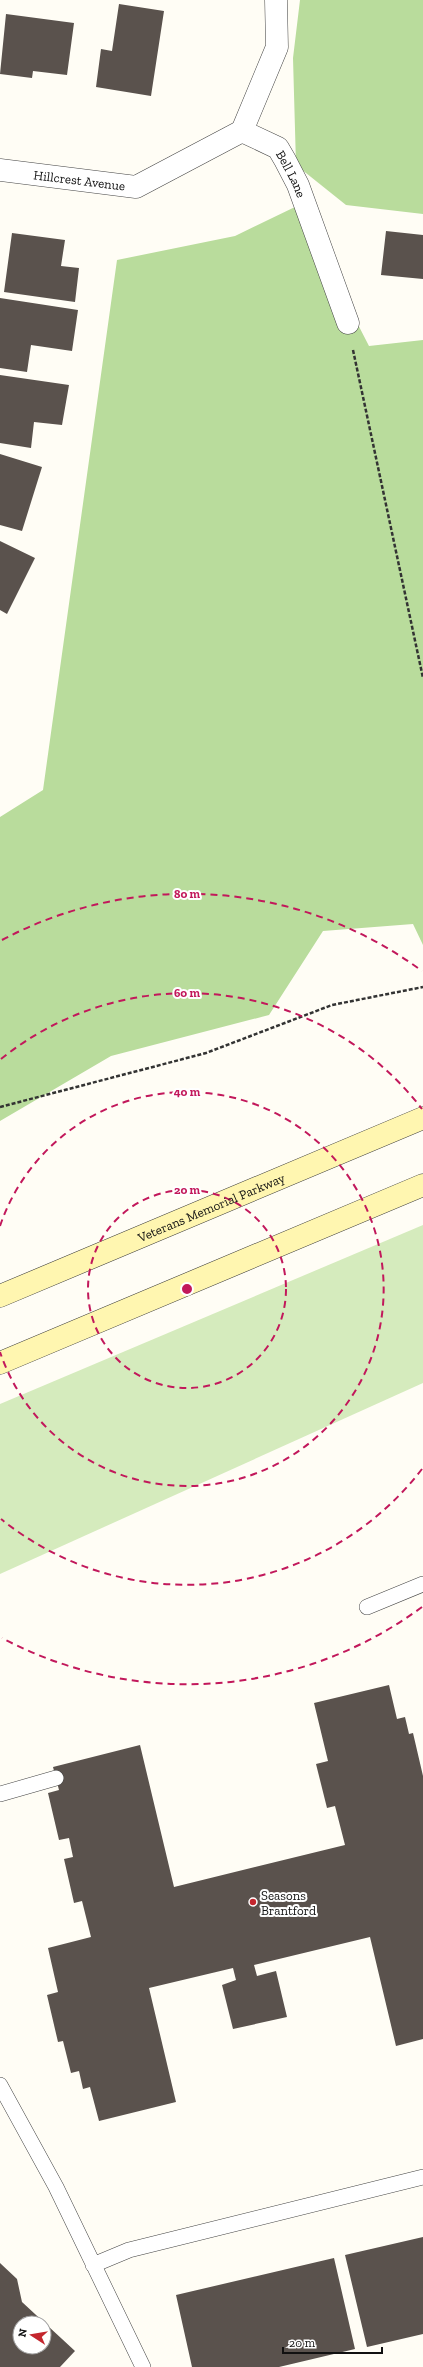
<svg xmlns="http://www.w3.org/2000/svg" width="423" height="2367" font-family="'Zilla Slab',serif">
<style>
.green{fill:#d5ebbd}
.forest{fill:#b9dc9c}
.building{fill:#5a524d;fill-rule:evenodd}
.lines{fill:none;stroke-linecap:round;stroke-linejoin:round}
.lane-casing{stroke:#444;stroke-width:16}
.street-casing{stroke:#444;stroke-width:23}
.secondary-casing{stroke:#333;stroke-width:23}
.path{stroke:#333;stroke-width:2.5;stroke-dasharray:4 2;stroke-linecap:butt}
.lane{stroke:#fff;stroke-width:15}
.street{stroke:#fff;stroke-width:22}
.secondary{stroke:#fff6b0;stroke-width:22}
.ring{fill:none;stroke:#c2185b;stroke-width:2;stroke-dasharray:7 5}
.poi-dot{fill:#c4262e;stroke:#fff;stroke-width:1.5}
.labels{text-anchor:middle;stroke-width:4;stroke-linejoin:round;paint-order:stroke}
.street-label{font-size:13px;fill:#111;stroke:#fff}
.poi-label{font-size:13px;fill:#111;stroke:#fff;text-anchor:start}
.centre{fill:#c2185b;stroke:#fff;stroke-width:2}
.ring-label{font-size:12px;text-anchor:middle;font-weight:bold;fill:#c2185b;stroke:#fff;stroke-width:4;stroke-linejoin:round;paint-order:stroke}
</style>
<rect width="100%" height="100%" fill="#fffdf5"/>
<path class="green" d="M423 1225V1383L0 1574V1404Z"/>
<path class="forest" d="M300 0H423V214L346 205 296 165 293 58Z
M297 206 369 346 423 340V945L413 924 323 931 269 1015 111 1056 0 1121V817L43 790 117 260 235 236Z"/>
<path class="building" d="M119 4 164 11 151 96 96 87 101 49 112 51Z
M6 14 74 23 67 75 33 71 32 78 0 74Z
M386 231 423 235V279L381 275Z
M12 233 65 240 61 266 79 268 75 302 4 292Z
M0 298 78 310 72 351 31 345 27 372 0 368Z
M0 375 69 385 62 425 34 422 31 448 0 443Z
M0 454 42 467 22 531 0 525Z
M0 541 35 558 7 614 0 610Z
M389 1685 397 1719 405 1717 409 1734 413 1733 423 1776V2039L396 2046 370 1937 254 1965 257 1976 276 1971 287 2017 233 2029 222 1985 236 1980 233 1968 149 1988 176 2102 99 2121 90 2087 83 2089 79 2071 71 2073 63 2041 58 2042 47 1995 58 1992 48 1948 91 1937 82 1901 74 1903 64 1859 73 1857 69 1838 59 1840 48 1793 59 1790 53 1767 140 1745 174 1887 345 1845 335 1806 327 1808 316 1764 328 1761 314 1703Z
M423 2237V2334L367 2347 345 2255Z
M334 2258 355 2349 279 2367H192L176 2295Z
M0 2263 17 2279 22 2302 75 2351 60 2367H0ZM20 2323H44V2347H20Z"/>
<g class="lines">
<defs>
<path id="lane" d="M367 1607 423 1584
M0 1794 56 1778
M0 2085 56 2187 143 2367
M93 2265 129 2250 423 2177"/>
<g id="street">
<path id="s1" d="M242 131 278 148 285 160 298 185 348 323"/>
<path d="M242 131 277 47 276 0"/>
<path id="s2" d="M0 170 136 187 242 131"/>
</g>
<g id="secondary">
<path id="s3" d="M0 1296 423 1118"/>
<path d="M0 1363 423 1185"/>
</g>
</defs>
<use href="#lane" class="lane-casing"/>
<use href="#street" class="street-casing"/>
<use href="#secondary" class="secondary-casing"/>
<path class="path" d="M353 350 423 678
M0 1107 206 1053 332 1005 423 987"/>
<use href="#lane" class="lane"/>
<use href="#street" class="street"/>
<use href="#secondary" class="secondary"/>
</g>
<g class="ring">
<circle cx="187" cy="1289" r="99"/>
<path d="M0 1226A197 197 0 1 1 0 1352"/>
<path d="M422 1469A296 296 0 0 1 1 1519M1 1059A296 296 0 0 1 422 1109"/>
<path d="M422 1607A395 395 0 0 1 2 1638M2 940A395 395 0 0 1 422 971"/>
</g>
<circle class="poi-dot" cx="253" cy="1902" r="4"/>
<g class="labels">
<g class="street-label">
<text dy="5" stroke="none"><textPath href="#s1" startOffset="69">Bell Lane</textPath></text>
<text dy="5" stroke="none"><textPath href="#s2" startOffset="80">Hillcrest Avenue</textPath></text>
<text dy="5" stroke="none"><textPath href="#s3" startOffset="229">Veterans Memorial Parkway</textPath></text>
</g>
<g class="poi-label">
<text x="261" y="1900">Seasons<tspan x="261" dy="15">Brantford</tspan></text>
</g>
</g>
<circle cx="187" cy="1289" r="6" class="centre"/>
<g class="ring-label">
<text x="187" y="898">80 m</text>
<text x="187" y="997">60 m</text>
<text x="187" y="1096">40 m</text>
<text x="187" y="1194">20 m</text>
</g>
<g transform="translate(32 2335) rotate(282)"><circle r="19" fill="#ffffff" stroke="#a0a0a0"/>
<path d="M0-3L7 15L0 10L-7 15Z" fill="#c4262e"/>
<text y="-6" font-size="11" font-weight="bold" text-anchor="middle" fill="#111111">N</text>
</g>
<path d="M283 2347v6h99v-6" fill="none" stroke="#111111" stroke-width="2"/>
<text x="289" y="2347" font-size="12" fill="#111111" stroke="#ffffff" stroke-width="3" paint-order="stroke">20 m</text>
</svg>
